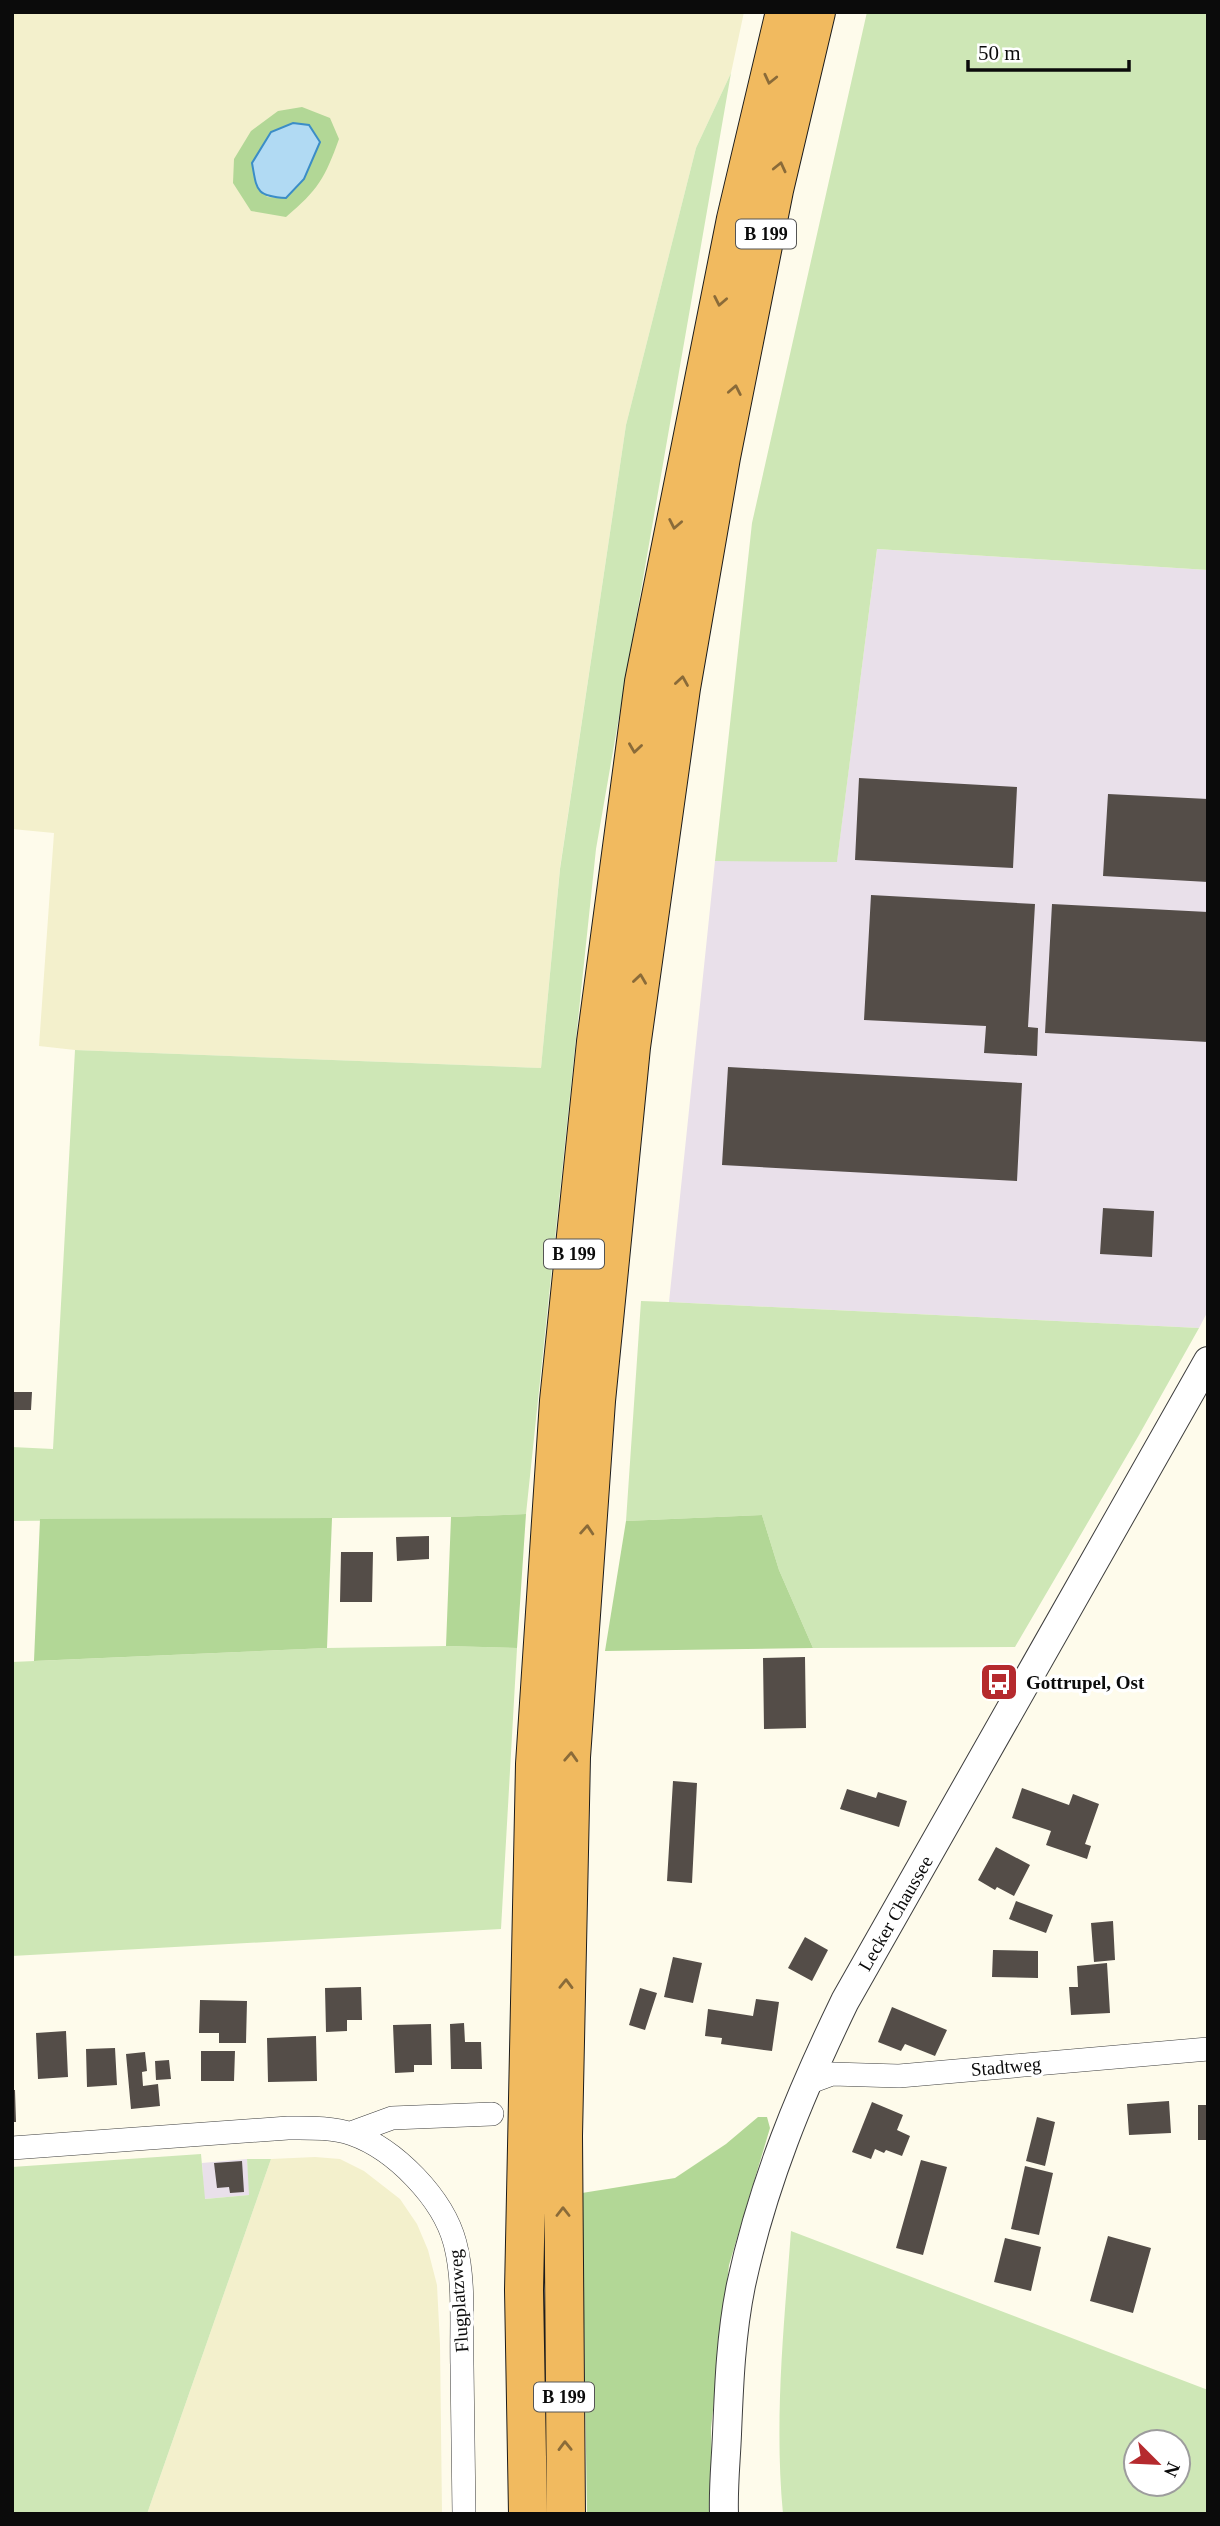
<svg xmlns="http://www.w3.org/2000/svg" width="1220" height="2526" font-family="'Times New Roman',serif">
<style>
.industrial{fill:#e9e0ea}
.farmland{fill:#f3f0cc}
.green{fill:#cee7b6;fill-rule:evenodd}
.forest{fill:#b2d796;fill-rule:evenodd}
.water{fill:#b1daf3;stroke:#3b8dc7;stroke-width:2}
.building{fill:#544d48}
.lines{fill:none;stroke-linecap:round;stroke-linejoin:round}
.minor-casing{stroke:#3e3e3e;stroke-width:24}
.tertiary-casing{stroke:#3e3e3e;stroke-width:30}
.trunk-casing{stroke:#1c1c1c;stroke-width:40}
.minor{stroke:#fff;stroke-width:23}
.tertiary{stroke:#fff;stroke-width:28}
.trunk{stroke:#f1ba5f;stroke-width:38}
.oneway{stroke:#8a6b39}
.labels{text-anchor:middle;stroke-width:7;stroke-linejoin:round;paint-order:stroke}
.shield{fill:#fff;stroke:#545454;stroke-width:2}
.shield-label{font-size:18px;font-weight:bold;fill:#0b0b0b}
.poi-label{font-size:19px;font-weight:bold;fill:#0b0b0b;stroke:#fff;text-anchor:start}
.street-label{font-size:19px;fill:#0b0b0b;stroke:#fff}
</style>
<rect width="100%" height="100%" fill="#fefbeb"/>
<path class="industrial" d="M877 549 1208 570V1311L1199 1328 669 1302 715 861H837Z
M247 2159 250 2195 204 2199 202 2163Z"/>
<path class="farmland" d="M12 12H744L731 73 696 148 626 425 560 868 541 1068 75 1050 39 1046 54 833 12 829Z
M315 2157 340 2159 364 2171 400 2199 417 2224 428 2250 437 2285 440 2344 442 2514H147L271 2159Z"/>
<path class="green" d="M867 12H1208V570L877 549 837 862 715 861 752 523Z
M731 73 596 849 526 1514 451 1517 12 1521V1447L53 1449 75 1050 541 1068 560 869 626 425 696 148Z
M641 1301 669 1302 1199 1328 1139 1435 1015 1647 813 1648 779 1570 762 1515 626 1521Z
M446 1646 517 1648 501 1929 12 1956V1662L327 1648Z
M201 2154 205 2199 249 2195 247 2159H271L147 2514H12V2167Z
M791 2231 1208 2390V2514H783C774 2420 784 2325 791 2231ZM1136 2442H1178V2484H1136Z"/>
<path class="forest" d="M302 107 330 118 339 139C325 178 318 190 286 217L251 211 233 183 234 159 251 131 278 111ZM304 179 286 198 266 197Z
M526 1514 517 1648 446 1646 451 1517Z
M762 1515 779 1570 813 1648 605 1651 626 1521Z
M332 1518 327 1648 34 1661 40 1519Z
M758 2117H767L770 2128 729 2265 711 2428 713 2514H587L582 2193 675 2178 726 2144Z"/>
<path class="water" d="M293 123 309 125 320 142 304 179 286 198C255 196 257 190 252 163L271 132Z"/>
<path class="building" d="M859 778 1017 787 1013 868 855 860Z
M1108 794 1208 799V882L1103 876Z
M871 895 1035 904 1028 1027 1038 1028 1037 1056 984 1053 986 1026 864 1020Z
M1052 904 1208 912V1042L1045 1033Z
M728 1067 1022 1083 1017 1181 722 1165Z
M1103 1208 1154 1211 1152 1257 1100 1254Z
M12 1392H32L31 1410H12Z
M429 1536V1559L397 1561 396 1537Z
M341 1552H373L372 1602H340Z
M805 1657 806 1728 764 1729 763 1658Z
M673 1781 697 1783 692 1883 667 1881Z
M1022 1788 1069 1805 1073 1794 1099 1804 1085 1844 1091 1846 1087 1859 1046 1845 1051 1831 1012 1818Z
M847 1789 876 1798 878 1792 907 1801 899 1827 840 1809Z
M996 1847 1030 1865 1014 1896 997 1887 995 1890 978 1880Z
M1016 1901 1053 1915 1046 1933 1009 1919Z
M1113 1921 1115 1960 1094 1962 1091 1923Z
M805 1937 828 1950 812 1981 788 1968Z
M993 1950 1038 1951V1978L992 1977Z
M673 1957 702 1963 693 2003 664 1997Z
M1107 1963 1110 2013 1071 2015 1069 1987H1078L1077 1966Z
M361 1987 362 2020H347V2031L326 2032 325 1988Z
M640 1988 657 1993 645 2030 629 2025Z
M756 1999 779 2002 772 2051 721 2044 722 2038 705 2036 708 2009 753 2016Z
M200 2000 247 2001 246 2043H219V2033H199Z
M892 2007 947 2030 935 2056 905 2044 901 2051 878 2042Z
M464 2023 465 2042H481L482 2069H451L450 2024Z
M431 2024 432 2065H414V2072L395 2073 393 2025Z
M66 2031 68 2077 38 2079 36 2033Z
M316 2036 317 2081 268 2082 267 2038Z
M115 2048 117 2085 87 2087 86 2049Z
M201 2051H235L234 2081H201Z
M145 2052 147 2071 142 2072 143 2086 158 2084 160 2106 131 2109 126 2054Z
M169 2060 171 2079 156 2080 155 2061Z
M12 2090H15L16 2122H12Z
M1169 2101 1171 2133 1129 2135 1127 2104Z
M872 2102 903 2115 897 2130 910 2136 902 2156 886 2150 884 2153 875 2149 871 2159 852 2152Z
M1198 2105H1208V2140H1198Z
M1037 2117 1055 2122 1045 2166 1026 2161Z
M921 2160 947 2167 923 2255 896 2248Z
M242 2161 244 2192 230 2193 229 2187 217 2188 214 2163Z
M1025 2166 1053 2173 1039 2235 1011 2229Z
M1108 2236 1151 2248 1133 2313 1090 2301Z
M1005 2238 1041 2247 1031 2291 994 2282Z"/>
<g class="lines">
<defs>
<path id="minor" d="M805 2084 832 2074 899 2076 1208 2049
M351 2133 392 2118 492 2114
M12 2148 288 2128C308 2128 332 2127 352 2134 395 2149 443 2198 455 2243 465 2281 461 2325 462 2365 463 2414 463 2464 464 2514"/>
<path id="tertiary" d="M724 2514C723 2487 726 2460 727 2434 729 2384 731 2334 741 2285 763 2183 800 2094 845 2001L1208 1361"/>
<path id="trunk" d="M528 2514 524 2290 535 1764 559 1401 596 1042 644 682 736 219 785 12
M566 2514 563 2136 571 1757 596 1401 631 1047 681 688 721 457 774 190 816 12"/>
</defs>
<use href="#minor" class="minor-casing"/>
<use href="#tertiary" class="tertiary-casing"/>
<use href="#trunk" class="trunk-casing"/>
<use href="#minor" class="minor"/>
<use href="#tertiary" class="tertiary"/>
<use href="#trunk" class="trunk"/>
</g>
<defs><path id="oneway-chevron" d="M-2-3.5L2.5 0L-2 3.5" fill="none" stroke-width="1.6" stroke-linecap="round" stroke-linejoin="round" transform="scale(1.75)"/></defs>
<g class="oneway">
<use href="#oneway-chevron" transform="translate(770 79) rotate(103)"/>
<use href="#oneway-chevron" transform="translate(780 167) rotate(-77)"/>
<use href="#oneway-chevron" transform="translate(720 301) rotate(101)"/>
<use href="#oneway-chevron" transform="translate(735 390) rotate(-79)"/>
<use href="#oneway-chevron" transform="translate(675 524) rotate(101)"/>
<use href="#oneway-chevron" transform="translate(682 681) rotate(-81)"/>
<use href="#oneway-chevron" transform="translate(635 748) rotate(98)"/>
<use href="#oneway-chevron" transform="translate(640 979) rotate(-82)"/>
<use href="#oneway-chevron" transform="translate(587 1530) rotate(-86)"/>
<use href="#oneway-chevron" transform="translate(571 1757) rotate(-87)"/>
<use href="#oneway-chevron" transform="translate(566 1984) rotate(-89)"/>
<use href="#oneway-chevron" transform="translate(563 2212) rotate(-90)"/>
<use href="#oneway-chevron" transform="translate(565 2446) rotate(-91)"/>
</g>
<defs>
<symbol id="bus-square" viewBox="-11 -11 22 22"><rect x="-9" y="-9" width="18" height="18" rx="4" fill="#b52a2e" stroke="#fff"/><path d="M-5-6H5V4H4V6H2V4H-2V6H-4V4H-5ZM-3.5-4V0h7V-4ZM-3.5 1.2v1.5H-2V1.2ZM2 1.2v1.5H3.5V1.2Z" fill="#fff"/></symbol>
</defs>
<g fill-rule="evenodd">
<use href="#bus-square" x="977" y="1660" width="44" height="44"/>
</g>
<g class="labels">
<g class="shield">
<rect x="736" y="219.5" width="60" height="29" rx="5"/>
<rect x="544" y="1239.5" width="60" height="29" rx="5"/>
<rect x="534" y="2382.5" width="60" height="29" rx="5"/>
</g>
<g class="shield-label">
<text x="766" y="240">B 199</text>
<text x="574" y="1260">B 199</text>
<text x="564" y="2403">B 199</text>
</g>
<g class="poi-label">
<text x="1026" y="1689">Gottrupel, Ost</text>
</g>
<g class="street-label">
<text transform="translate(895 1913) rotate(-60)" y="7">Lecker Chaussee</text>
<text transform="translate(1006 2066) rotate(-5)" y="7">Stadtweg</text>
<text transform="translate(458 2301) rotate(-94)" y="7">Flugplatzweg</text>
</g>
</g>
<rect width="1220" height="2526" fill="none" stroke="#0b0b0b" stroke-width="28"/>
<g transform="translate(1157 2463) rotate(114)"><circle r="33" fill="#ffffff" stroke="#9d9d9d" stroke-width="2"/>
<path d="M0-5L12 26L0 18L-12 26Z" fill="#b52a2e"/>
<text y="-10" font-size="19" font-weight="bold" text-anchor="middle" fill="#0b0b0b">N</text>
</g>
<path d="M968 60v10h161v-10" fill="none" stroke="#0b0b0b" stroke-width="3.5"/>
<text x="978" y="60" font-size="21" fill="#0b0b0b" stroke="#ffffff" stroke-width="5" paint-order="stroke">50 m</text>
</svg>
